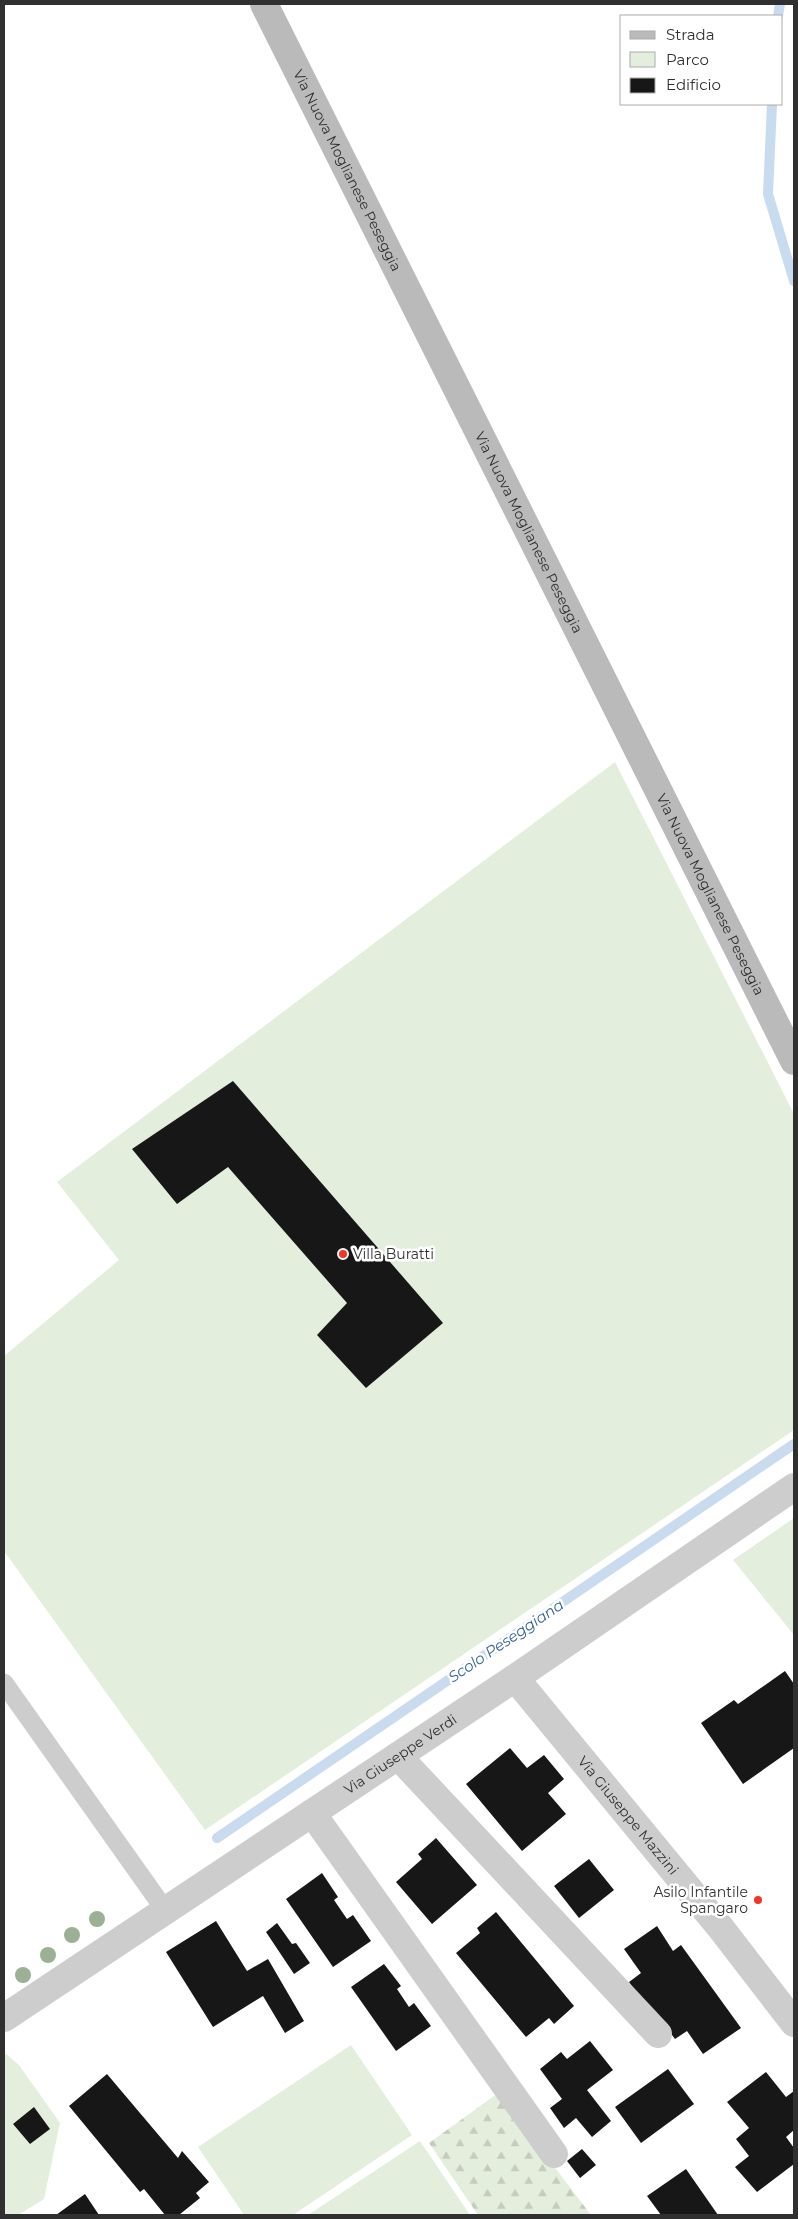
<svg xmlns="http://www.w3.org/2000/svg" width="798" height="2219" font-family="Montserrat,sans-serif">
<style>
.green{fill:#e4eedd}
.forest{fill:url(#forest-firs)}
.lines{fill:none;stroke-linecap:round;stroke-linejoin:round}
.stream{stroke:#c8dbef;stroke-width:10}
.building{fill:#171717}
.lane{stroke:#cdcdcd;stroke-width:19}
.street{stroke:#cdcdcd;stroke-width:28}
.secondary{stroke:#bababa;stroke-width:28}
.tree{fill:#9cb093}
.poi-dot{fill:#f13628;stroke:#fff;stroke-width:2}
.labels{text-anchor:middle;stroke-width:5;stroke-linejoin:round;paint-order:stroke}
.street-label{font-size:14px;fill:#303030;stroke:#fff}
.poi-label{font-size:14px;fill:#303030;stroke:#fff;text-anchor:start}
.water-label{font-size:15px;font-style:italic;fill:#386599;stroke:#fff}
</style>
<defs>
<pattern id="forest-firs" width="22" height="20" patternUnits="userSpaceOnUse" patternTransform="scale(1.25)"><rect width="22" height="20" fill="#e4eedd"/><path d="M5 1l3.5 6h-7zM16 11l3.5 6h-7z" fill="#c4ccbe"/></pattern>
</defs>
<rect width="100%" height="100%" fill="#fff"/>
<path class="green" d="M615 762 794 1114V1430L205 1830 4 1551V1356L119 1260 57 1182Z
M794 1518V1635L733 1560Z
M351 2045 412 2135 293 2215H244L198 2147Z
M6 2054 19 2065 60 2123 44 2199 18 2215H4V2055Z
M420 2141 470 2215H308Z"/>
<path class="forest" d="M498 2093 591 2215H478L429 2143Z"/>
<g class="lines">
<path class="stream" d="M778 16 780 4
M772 104 768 194 794 281
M217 1838 794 1444"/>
</g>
<path class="building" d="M233 1081 443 1323 366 1388 317 1335 347 1303 228 1167 177 1204 132 1149Z
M785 1671 794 1684V1748L743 1784 701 1723 734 1700 738 1704Z
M510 1748 527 1768 544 1755 564 1779 548 1793 566 1814 522 1851 466 1784Z
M436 1838 477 1885 432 1924 396 1882 422 1859 418 1854Z
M589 1859 614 1890 579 1918 554 1886Z
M322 1873 338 1897 334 1900 347 1919 353 1915 371 1941 333 1967 286 1899Z
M496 1912 574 2006 554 2024 549 2018 526 2037 456 1953 480 1933 477 1928Z
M216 1921 247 1971 268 1959 304 2021 285 2033 263 1996 213 2027 166 1952Z
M277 1923 292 1944 296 1943 310 1963 294 1974 266 1932Z
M657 1926 673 1951 681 1945 741 2028 703 2054 687 2031 675 2039 669 2031 664 2035 629 1982 641 1973 624 1949Z
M384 1964 401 1986 397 1989 409 2007 414 2003 431 2026 396 2051 351 1987Z
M590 2041 613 2070 587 2090 611 2121 592 2137 576 2118 564 2128 550 2108 562 2099 540 2069 561 2052 567 2059Z
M668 2069 694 2104 641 2143 615 2107Z
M766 2072 786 2097 794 2091V2130L786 2137 794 2148V2164L757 2192 735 2167 749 2156 736 2139 749 2128 727 2102Z
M107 2074 178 2158 182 2151 209 2182 196 2193 200 2198 179 2215H165L144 2189 140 2192 69 2106Z
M34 2107 50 2129 30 2144 13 2124Z
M582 2149 596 2165 580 2178 567 2161Z
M686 2169 718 2215H661L647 2196Z
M85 2194 99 2215H56Z"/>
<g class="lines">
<path class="lane" d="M4 1683 165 1910"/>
<g class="street">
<path id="s1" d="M515 1678 720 1927 794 2023"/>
<path d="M398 1756 658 2034"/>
<path d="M312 1813 554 2154"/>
<path id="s2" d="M4 2018 515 1678 794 1487"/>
</g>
<path class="secondary" id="s3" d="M264 4 794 1061"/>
</g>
<g class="tree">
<circle cx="97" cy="1919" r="8"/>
<circle cx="72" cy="1935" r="8"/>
<circle cx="48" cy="1955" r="8"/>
<circle cx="23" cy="1975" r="8"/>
</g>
<g class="poi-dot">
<circle cx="343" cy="1254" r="5"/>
<circle cx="758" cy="1900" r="5"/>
</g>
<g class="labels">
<g class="street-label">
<text dy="5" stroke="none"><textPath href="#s3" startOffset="186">Via Nuova Moglianese Peseggia</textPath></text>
<text dy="5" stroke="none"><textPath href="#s3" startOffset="591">Via Nuova Moglianese Peseggia</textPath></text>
<text dy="5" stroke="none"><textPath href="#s3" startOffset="996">Via Nuova Moglianese Peseggia</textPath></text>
<text dy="5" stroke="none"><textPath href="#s2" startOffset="476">Via Giuseppe Verdi</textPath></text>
<text dy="5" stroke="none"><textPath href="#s1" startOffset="178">Via Giuseppe Mazzini</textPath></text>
</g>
<g class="poi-label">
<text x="353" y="1259">Villa Buratti</text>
<text x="748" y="1897" text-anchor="end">Asilo Infantile<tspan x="748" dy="16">Spangaro</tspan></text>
</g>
<g class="water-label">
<text transform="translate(506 1641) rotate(-34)" y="5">Scolo Peseggiana</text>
</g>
</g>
<rect width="798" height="2219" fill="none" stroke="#303030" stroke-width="10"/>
<rect x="620" y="15" width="162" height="90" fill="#ffffff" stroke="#acacac"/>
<rect x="630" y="31" width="25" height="8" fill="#bababa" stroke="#acacac"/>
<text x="666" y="40" font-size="15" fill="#303030">Strada</text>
<rect x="630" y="52" width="25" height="15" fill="#e4eedd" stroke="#acacac"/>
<text x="666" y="65" font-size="15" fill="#303030">Parco</text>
<rect x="630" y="78" width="25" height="15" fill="#171717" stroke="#acacac"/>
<text x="666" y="90" font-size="15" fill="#303030">Edificio</text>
</svg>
